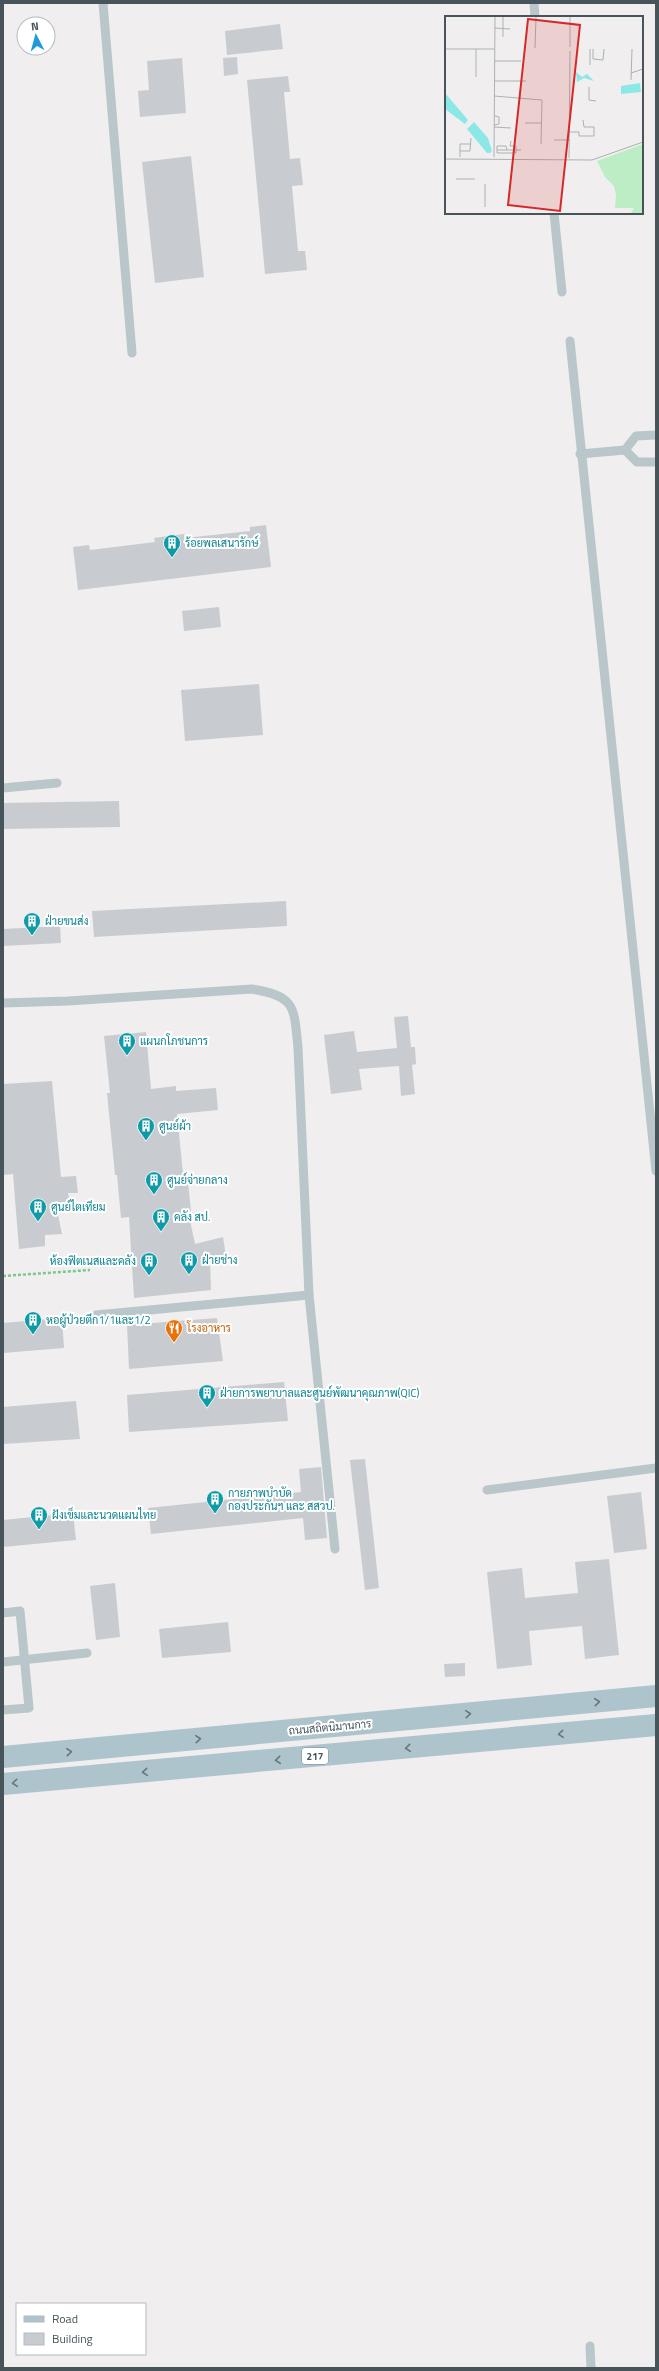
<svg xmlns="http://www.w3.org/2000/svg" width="659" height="2371" font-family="'Titillium Web',Sarabun,sans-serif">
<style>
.building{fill:#c8ccd0}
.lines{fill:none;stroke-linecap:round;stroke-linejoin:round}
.path{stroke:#77c98d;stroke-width:2.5;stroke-dasharray:3 2;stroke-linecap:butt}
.service{stroke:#b9c6ca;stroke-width:9}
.primary{stroke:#aec4cc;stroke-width:22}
.oneway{stroke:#66767c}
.labels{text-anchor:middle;stroke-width:4;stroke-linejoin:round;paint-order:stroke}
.shield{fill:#fff;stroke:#7e888c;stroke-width:1}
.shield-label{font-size:10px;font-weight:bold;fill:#47555a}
.culture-label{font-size:11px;fill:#0d838f;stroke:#fff;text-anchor:start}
.food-label{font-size:11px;fill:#c56008;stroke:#fff;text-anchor:start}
.street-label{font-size:11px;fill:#47555a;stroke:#fff}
.inset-road{fill:none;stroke:#acb1b3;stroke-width:1}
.view{fill:#d62828;fill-opacity:0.15;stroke:#d62828;stroke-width:2}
.inset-edge{fill:none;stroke:#47555a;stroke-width:2}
</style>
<rect width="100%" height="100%" fill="#f0eeee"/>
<!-- building -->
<g class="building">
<polygon points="280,24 283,49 227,55 225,31"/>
<polygon points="237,57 238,74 224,76 223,58"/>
<polygon points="182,58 186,113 140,117 138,91 149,90 147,61"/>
<polygon points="288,76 290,92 284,92 290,159 300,158 303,185 292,186 298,251 305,251 307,270 265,274 247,80"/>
<polygon points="191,156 204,277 155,283 142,162"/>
<polygon points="266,525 271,567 78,590 73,547 89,545 90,550 155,542 154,538 184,534 185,538 250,531 250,527"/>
<polygon points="219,607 221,627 184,631 182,611"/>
<polygon points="259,684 263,735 185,741 181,690"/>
<polygon points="119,801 120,827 3,829 3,803"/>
<polygon points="286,901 287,926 94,937 92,911"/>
<polygon points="60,926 61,943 3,946 3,929"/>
<polygon points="408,1016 411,1047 415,1047 416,1064 412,1065 415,1094 401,1096 399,1066 359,1069 362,1090 331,1094 324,1035 354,1031 357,1052 397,1048 394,1017"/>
<polygon points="146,1032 151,1089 176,1086 176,1091 216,1088 218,1110 177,1114 183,1173 187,1173 191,1211 188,1211 195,1244 223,1237 226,1256 210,1259 211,1290 134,1298 129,1217 121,1218 117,1175 115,1175 107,1093 110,1093 104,1036"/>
<polygon points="52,1081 61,1177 76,1176 78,1193 68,1193 72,1210 57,1210 62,1234 45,1235 45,1246 19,1249 13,1174 3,1175 3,1084"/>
<polygon points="62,1318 64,1348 3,1353 3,1323"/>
<polygon points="217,1318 223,1361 129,1369 127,1325"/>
<polygon points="284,1382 288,1421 129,1432 127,1395"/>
<polygon points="76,1401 80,1439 3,1444 3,1407"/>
<polygon points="365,1459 379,1588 365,1590 350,1460"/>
<polygon points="321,1467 327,1538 305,1540 303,1518 151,1534 148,1508 301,1492 299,1469"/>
<polygon points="641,1492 647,1549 614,1553 607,1496"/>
<polygon points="73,1513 76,1540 3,1547 3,1520"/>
<polygon points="609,1559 619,1655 585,1659 582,1626 529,1631 532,1665 497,1669 487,1572 522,1568 525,1598 578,1593 575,1562"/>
<polygon points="115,1583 120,1637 96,1640 90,1586"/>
<polygon points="228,1622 231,1652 162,1658 159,1629"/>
<polygon points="465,1663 465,1676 445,1677 444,1664"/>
</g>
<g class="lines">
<!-- path -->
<polyline class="path" points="3,1276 90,1270"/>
<!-- service -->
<g class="service">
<polyline points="103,3 132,353"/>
<polyline points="534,3 535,17"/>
<polyline points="554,213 562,292"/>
<polyline points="570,341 656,1171"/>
<polyline points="625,450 637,462 656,462"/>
<polyline points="580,454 625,450 636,436 656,435"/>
<polyline points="3,788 57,783"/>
<path d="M3,1003l65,-2 184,-12c44,7 42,18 46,59l11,247 26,254"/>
<polyline points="96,1315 309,1295"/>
<polyline points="487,1490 656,1468"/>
<polyline points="3,1613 20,1611 29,1708 3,1710"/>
<polyline points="3,1662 87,1653"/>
<polyline points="590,2346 591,2368"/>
</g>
<!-- primary -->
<g class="primary">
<polyline points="3,1757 656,1696"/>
<polyline points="3,1784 656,1725"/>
</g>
</g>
<!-- one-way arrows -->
<defs><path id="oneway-chevron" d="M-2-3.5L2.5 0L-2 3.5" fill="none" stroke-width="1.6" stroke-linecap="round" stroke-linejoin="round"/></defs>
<g class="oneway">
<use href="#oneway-chevron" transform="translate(597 1702) rotate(-5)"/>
<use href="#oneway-chevron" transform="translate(468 1714) rotate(-5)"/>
<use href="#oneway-chevron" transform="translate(561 1734) rotate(175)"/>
<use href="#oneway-chevron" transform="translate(198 1739) rotate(-5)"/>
<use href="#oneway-chevron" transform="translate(408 1748) rotate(175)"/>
<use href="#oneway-chevron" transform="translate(69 1752) rotate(-5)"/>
<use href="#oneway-chevron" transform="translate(278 1760) rotate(175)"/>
<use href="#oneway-chevron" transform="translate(145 1772) rotate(175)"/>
<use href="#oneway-chevron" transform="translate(15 1783) rotate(175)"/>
</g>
<!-- icons -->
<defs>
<g id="building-pin" transform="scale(0.9)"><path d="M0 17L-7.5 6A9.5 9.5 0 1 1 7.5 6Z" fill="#0f9aa8" stroke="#fff"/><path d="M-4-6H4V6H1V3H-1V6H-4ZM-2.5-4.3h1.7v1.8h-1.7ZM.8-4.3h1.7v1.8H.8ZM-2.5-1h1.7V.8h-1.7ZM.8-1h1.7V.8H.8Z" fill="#fff"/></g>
<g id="restaurant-pin" transform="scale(0.9)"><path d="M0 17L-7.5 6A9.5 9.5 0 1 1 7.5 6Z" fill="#e8710a" stroke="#fff"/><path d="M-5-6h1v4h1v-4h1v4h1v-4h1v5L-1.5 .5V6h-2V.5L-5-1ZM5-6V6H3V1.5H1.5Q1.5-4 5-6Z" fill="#fff"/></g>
</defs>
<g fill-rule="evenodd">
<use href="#building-pin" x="172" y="543"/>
<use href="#building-pin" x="32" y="921"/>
<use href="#building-pin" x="127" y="1041"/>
<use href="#building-pin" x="146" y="1126"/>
<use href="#building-pin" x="154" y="1180"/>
<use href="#building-pin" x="38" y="1207"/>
<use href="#building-pin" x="161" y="1217"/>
<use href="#building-pin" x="189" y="1260"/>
<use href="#building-pin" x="149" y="1261"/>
<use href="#building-pin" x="33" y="1320"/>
<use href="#restaurant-pin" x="174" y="1328"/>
<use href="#building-pin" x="207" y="1393"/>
<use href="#building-pin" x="215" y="1499"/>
<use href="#building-pin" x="39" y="1515"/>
</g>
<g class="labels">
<!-- shield labels -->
<rect class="shield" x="302" y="1748" width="26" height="16" rx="3"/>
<g class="shield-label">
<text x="315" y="1760">217</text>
</g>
<!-- culture labels -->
<g class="culture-label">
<text x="185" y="547">ร้อยพลเสนารักษ์</text>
<text x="45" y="925">ฝ่ายขนส่ง</text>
<text x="140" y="1045">แผนกโภชนการ</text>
<text x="159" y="1130">ศูนย์ผ้า</text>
<text x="167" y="1184">ศูนย์จ่ายกลาง</text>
<text x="51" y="1211">ศูนย์ไตเทียม</text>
<text x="174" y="1221">คลัง สป.</text>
<text x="202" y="1264">ฝ่ายช่าง</text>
<text x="136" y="1265" text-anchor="end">ห้องฟิตเนสและคลัง</text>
<text x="46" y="1324">หอผู้ป่วยตึก1/1และ1/2</text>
<text x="220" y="1397">ฝ่ายการพยาบาลและศูนย์พัฒนาคุณภาพ(QIC)</text>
<text x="228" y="1497">กายภาพบำบัด<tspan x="228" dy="13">กองประกันฯ และ สสวป.</tspan></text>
<text x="52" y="1519">ฝังเข็มและนวดแผนไทย</text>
</g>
<!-- food labels -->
<g class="food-label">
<text x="187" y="1332">โรงอาหาร</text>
</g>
<!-- street labels -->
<g class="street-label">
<text transform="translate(330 1727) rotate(-5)" y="4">ถนนสถิตนิมานการ</text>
</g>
</g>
<!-- overview -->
<g transform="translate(445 16)">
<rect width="198" height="198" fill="#f0eeee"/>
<path d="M198,128v69h-12l3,-5h-19l1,-13 -2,-9 -9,-9 -8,-16z" fill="#bdedc4"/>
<path d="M131,56l6,5 5,-3 7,7 -10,-3 -7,4zM195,67l1,9 -20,2v-8zM0,77l23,27 -3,4 -20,-15zM29,106l14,16 4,13 -2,2h-3l-20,-24z" fill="#8ce8e6"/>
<path class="inset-road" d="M50,12l15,1M58,21v-20M125,31v-30M90,32l1,-31M0,33h49M145,33v16M148,33v10l10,1 1,-11M50,45h26M186,57l12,-4M31,61v-28M186,64l1,-31M49,65h32M144,71v13l7,1M49,80l48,4 -1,44M80,107h16M49,109l5,-1v-7l-4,-1M49,111l17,1M125,116h9v4h15v-9h-10l-1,-7M109,124h16M52,134h24M62,134l-1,-4h-9v7h19v-7h-6l1,-5M15,135h10l1,-13M15,141v-13h10M49,141l1,-140M124,142l1,-107M0,143l147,1 51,-18M11,163h19M40,168v23"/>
<path class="view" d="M83,3l52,6 -20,186 -52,-6z"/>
<rect width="198" height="198" class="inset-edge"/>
</g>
<!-- border -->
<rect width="659" height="2371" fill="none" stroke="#47555a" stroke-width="8"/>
<!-- legend -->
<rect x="16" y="2303" width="130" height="52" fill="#ffffff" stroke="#b5bbbd"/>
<rect x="24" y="2316" width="20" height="6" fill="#aec4cc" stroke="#b5bbbd"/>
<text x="52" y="2323" font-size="12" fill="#47555a">Road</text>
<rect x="24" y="2333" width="20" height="12" fill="#c8ccd0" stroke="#b5bbbd"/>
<text x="52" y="2343" font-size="12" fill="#47555a">Building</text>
<!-- north arrow -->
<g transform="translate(36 36) rotate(354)"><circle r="19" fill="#ffffff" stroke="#b5bbbd"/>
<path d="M0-3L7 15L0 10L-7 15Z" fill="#209bd7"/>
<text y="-6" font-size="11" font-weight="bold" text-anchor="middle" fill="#47555a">N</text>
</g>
</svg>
